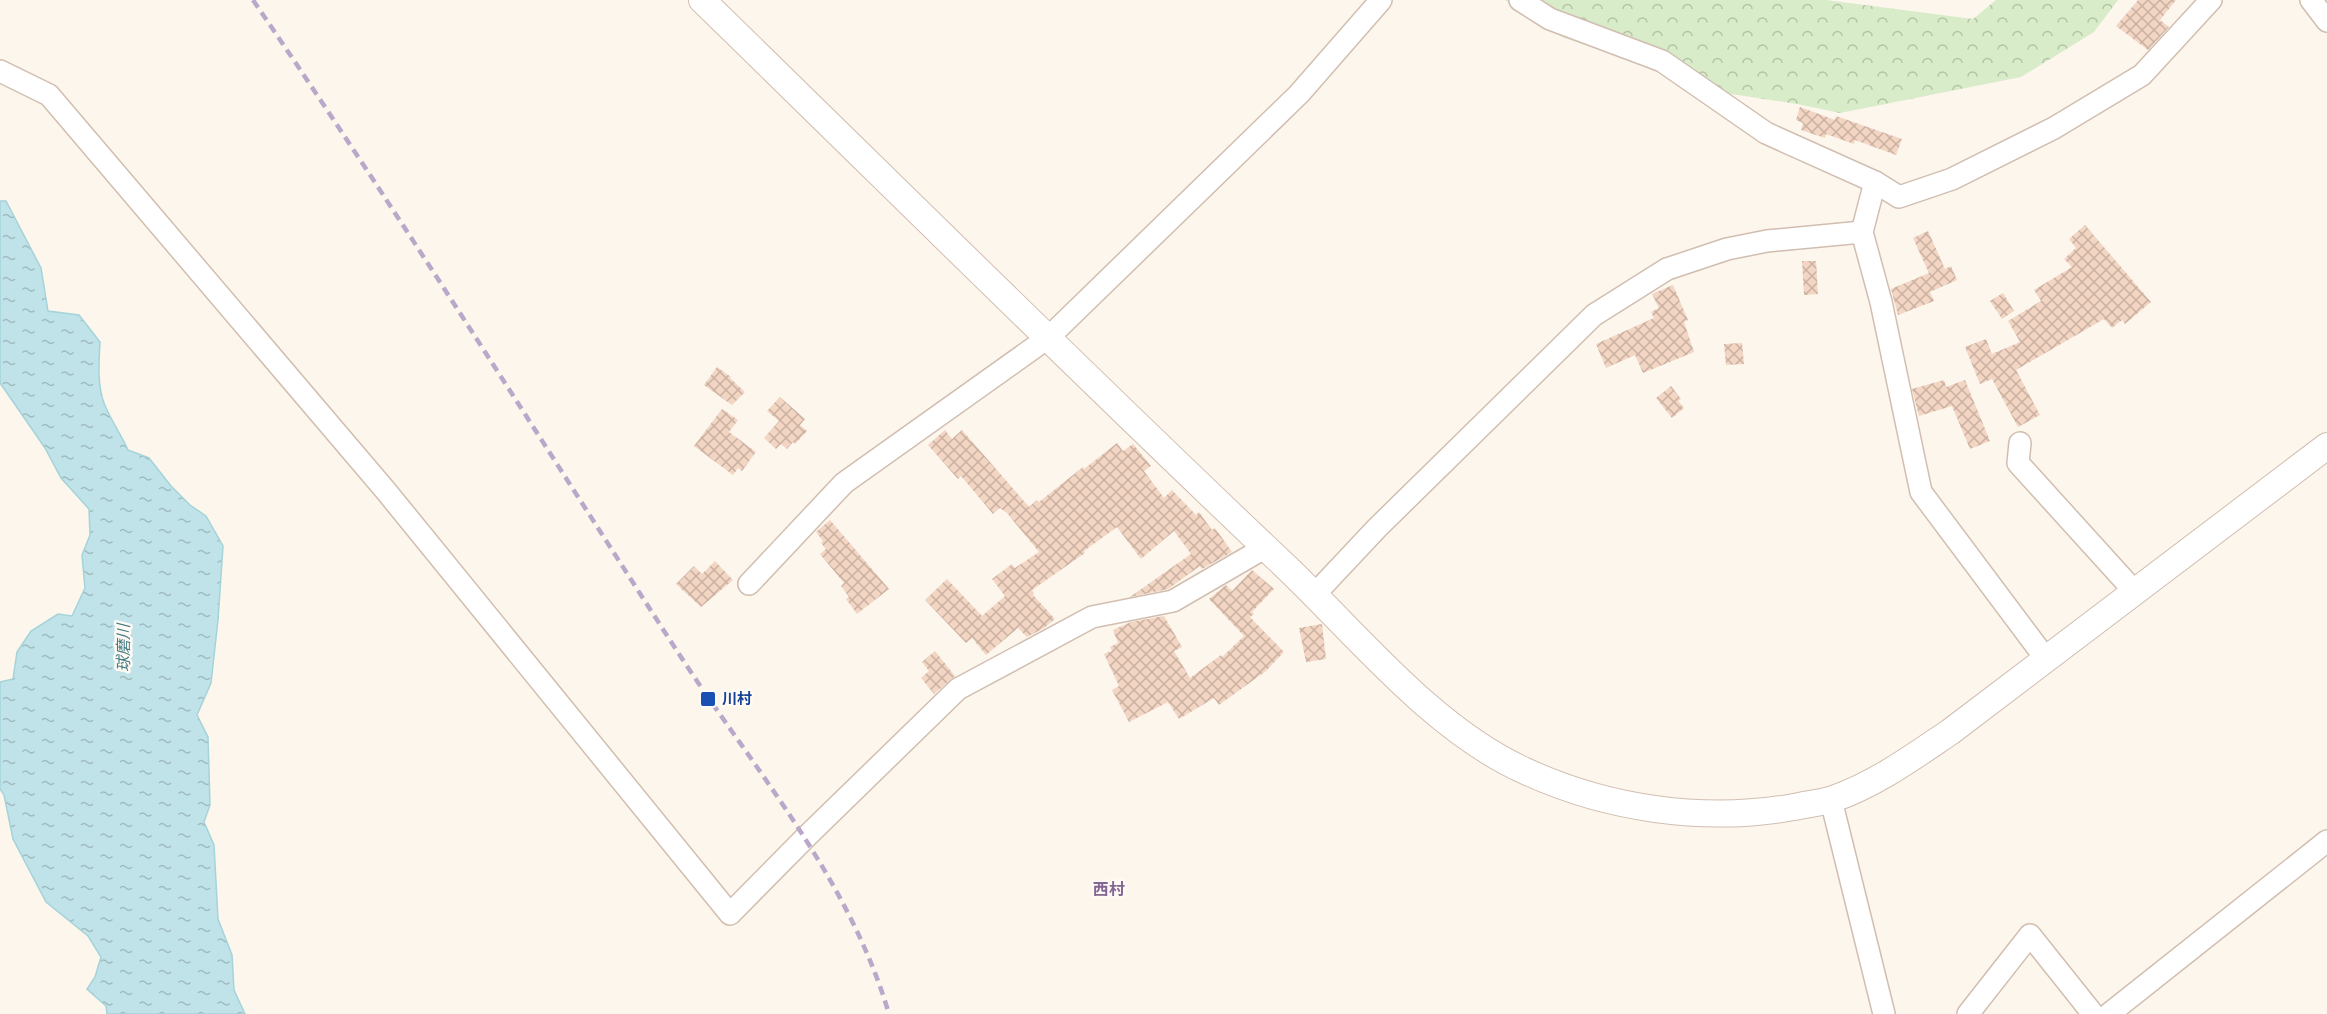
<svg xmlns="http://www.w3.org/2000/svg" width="2327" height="1014" font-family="Rubik,'Noto Sans JP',sans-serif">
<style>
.forest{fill:url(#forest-crowns)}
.water{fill:url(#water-ripples);stroke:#a5d3da;stroke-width:1.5}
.building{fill:url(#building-cross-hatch)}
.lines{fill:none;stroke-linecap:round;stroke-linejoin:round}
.minor-casing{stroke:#d1beb0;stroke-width:24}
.tertiary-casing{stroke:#d1beb0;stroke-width:28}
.minor{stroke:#fff;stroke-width:21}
.tertiary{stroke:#fff;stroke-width:26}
.rail{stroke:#b9a8c9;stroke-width:4.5;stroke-dasharray:9 6;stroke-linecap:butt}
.transit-dot{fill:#1a4fb4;stroke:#fffaf3;stroke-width:2}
.labels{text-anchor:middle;stroke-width:5;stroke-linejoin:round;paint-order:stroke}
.transit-label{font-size:15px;font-weight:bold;fill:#164399;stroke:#fffaf3;text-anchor:start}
.water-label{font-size:16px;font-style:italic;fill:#437c86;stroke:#fffaf3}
.neighbourhood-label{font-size:16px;font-weight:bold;fill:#846695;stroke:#fffaf3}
</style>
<defs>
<pattern id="forest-crowns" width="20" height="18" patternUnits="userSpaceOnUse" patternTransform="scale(1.5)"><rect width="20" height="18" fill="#d8ecc9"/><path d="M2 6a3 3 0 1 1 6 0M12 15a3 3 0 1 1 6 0" fill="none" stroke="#b4c2a5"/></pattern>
<pattern id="water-ripples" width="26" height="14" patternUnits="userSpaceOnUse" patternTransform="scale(1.5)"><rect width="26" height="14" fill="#bfe3e8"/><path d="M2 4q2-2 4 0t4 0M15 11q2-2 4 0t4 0" fill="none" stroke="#a0bbbe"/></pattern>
<pattern id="building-cross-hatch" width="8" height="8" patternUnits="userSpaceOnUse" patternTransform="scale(1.5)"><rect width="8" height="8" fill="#f3d5c3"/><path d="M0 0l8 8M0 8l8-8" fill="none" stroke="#cab0a1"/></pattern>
</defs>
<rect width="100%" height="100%" fill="#fdf6ec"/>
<!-- forest -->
<polygon class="forest" points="1505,0 1826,0 1973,19 1996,0 2118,0 2094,32 2021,77 1840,113 1797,104 1725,93 1562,37"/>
<!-- water -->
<path class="water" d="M0,201h6l35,67 7,43 31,4 21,27c-1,20 -3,42 4,61 6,16 17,31 24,47l21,8 22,28 19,19 16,11 17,30 -5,74 -7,63 -14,32 11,22 2,68 -6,17 10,23 4,74 14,36 2,35 11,24h-138l-1,-8 -19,-17 8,-12 6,-20 -13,-21 -42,-34 -33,-63 -9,-44 -4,-6v-107l13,-3 4,-27 14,-21 27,-17 14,2 13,-28 -3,-33 8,-20 -1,-26 -28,-31 -16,-30 -45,-65z"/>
<!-- building -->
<g class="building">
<polygon points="2138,0 2176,0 2160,20 2169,27 2148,50 2116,26"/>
<polygon points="1800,107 1835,120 1836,116 1902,139 1896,155 1855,140 1854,144 1826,134 1825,138 1801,130 1803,123 1796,120"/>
<polygon points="2085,225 2151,302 2125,324 2122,320 2112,328 2104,319 2016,370 2040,415 2018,427 1992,379 1980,384 1965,347 1986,339 1992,354 2020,342 2008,321 2041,301 2034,290 2072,267 2064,259 2076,248 2069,239"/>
<polygon points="1928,231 1945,269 1951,266 1957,280 1930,292 1934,301 1898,315 1891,289 1929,273 1913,238"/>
<polygon points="1802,261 1816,261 1818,294 1804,295"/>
<polygon points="1673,285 1688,320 1684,322 1694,352 1643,373 1635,355 1606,368 1596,344 1654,318 1651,312 1659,308 1652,294"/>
<polygon points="2003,293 2014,311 2002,319 1990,301"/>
<polygon points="1742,343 1744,364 1726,365 1724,344"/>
<polygon points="717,367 731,377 730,378 745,392 732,405 704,385"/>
<polygon points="1944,380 1946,387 1965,380 1990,441 1970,449 1952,406 1919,416 1912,389"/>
<polygon points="1671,386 1681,399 1678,401 1684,408 1672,418 1656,398"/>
<polygon points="780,397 805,419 800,425 807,431 795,444 793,442 787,449 781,444 776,449 764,438 779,421 767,411"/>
<polygon points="722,409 738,420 729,432 756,452 742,471 738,468 733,475 694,446"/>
<polygon points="945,430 952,439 962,430 1029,507 1037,500 1039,502 1083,467 1084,469 1117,443 1123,451 1133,444 1151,466 1144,471 1164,498 1172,490 1196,515 1199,512 1212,530 1215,528 1232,552 1202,569 1200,566 1168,589 1130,597 1191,554 1174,531 1141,559 1117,527 1084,551 1085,553 1032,590 1034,593 1033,595 1055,619 1044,628 1027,637 1018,628 986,655 972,638 966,643 925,600 947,579 982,616 1005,596 992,579 1012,564 1015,568 1039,552 1007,513 1000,508 993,514 961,476 958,479 928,445"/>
<polygon points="830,520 889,589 857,614 846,599 849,597 841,586 844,583 820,554 826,549 821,543 823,541 816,532"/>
<polygon points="715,561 733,580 701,607 676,584 694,566 702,574"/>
<polygon points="1252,570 1274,589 1252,612 1254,614 1250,617 1284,652 1266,671 1219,705 1214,698 1179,719 1168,702 1129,722 1112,690 1119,686 1104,654 1112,651 1110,647 1118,643 1113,630 1131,622 1164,616 1182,647 1174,651 1190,678 1221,655 1222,657 1244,636 1209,599 1226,585 1232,591"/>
<polygon points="1322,624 1326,659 1306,662 1299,628"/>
<polygon points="935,651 955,676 934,694 921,678 929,671 922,662"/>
</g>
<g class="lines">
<!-- minor casing -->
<g class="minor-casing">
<g id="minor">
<polyline points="1520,0 1550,19 1662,61 1766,133 1875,182 1899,197 1952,179 2054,128 2142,75 2211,0"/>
<polyline points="2311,0 2327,21"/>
<polyline points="0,71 49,95 386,491 730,914 805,838 958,689 1092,617 1173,601 1266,547"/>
<polyline points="1875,182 1862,232 1881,302 1921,492 2046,659"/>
<polyline points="2020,443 2018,463 2135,592"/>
<polyline points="749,584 844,483 1049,337 1299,94 1381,0"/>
<polyline points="1315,594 1377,528 1594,315 1667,269 1727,249 1767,241 1862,232"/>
<polyline points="1831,800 1884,1014"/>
<polyline points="1968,1014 2030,935 2093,1014"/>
<polyline points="2109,1014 2327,841"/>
</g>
</g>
<!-- tertiary casing -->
<g class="tertiary-casing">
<path id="tertiary" d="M702,0c193,188 385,379 581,564 73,69 148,164 240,206 83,39 181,53 271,37 13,-3 27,-4 39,-8 43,-15 80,-42 117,-67l377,-286"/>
</g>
<!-- minor -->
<use href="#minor" class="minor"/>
<!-- tertiary -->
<use href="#tertiary" class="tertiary"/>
<!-- rail -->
<path class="rail" d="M253,0c146,214 284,434 424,651 76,117 172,227 212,363"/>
</g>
<!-- markers -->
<rect class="transit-dot" x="700" y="691" width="16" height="16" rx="3"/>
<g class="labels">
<!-- transit labels -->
<g class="transit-label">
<text x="722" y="704">川村</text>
</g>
<!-- water labels -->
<g class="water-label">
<text transform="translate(123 648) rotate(-90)" y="6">球磨川</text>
</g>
<!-- neighbourhood labels -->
<g class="neighbourhood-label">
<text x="1109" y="895">西村</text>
</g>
</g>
</svg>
